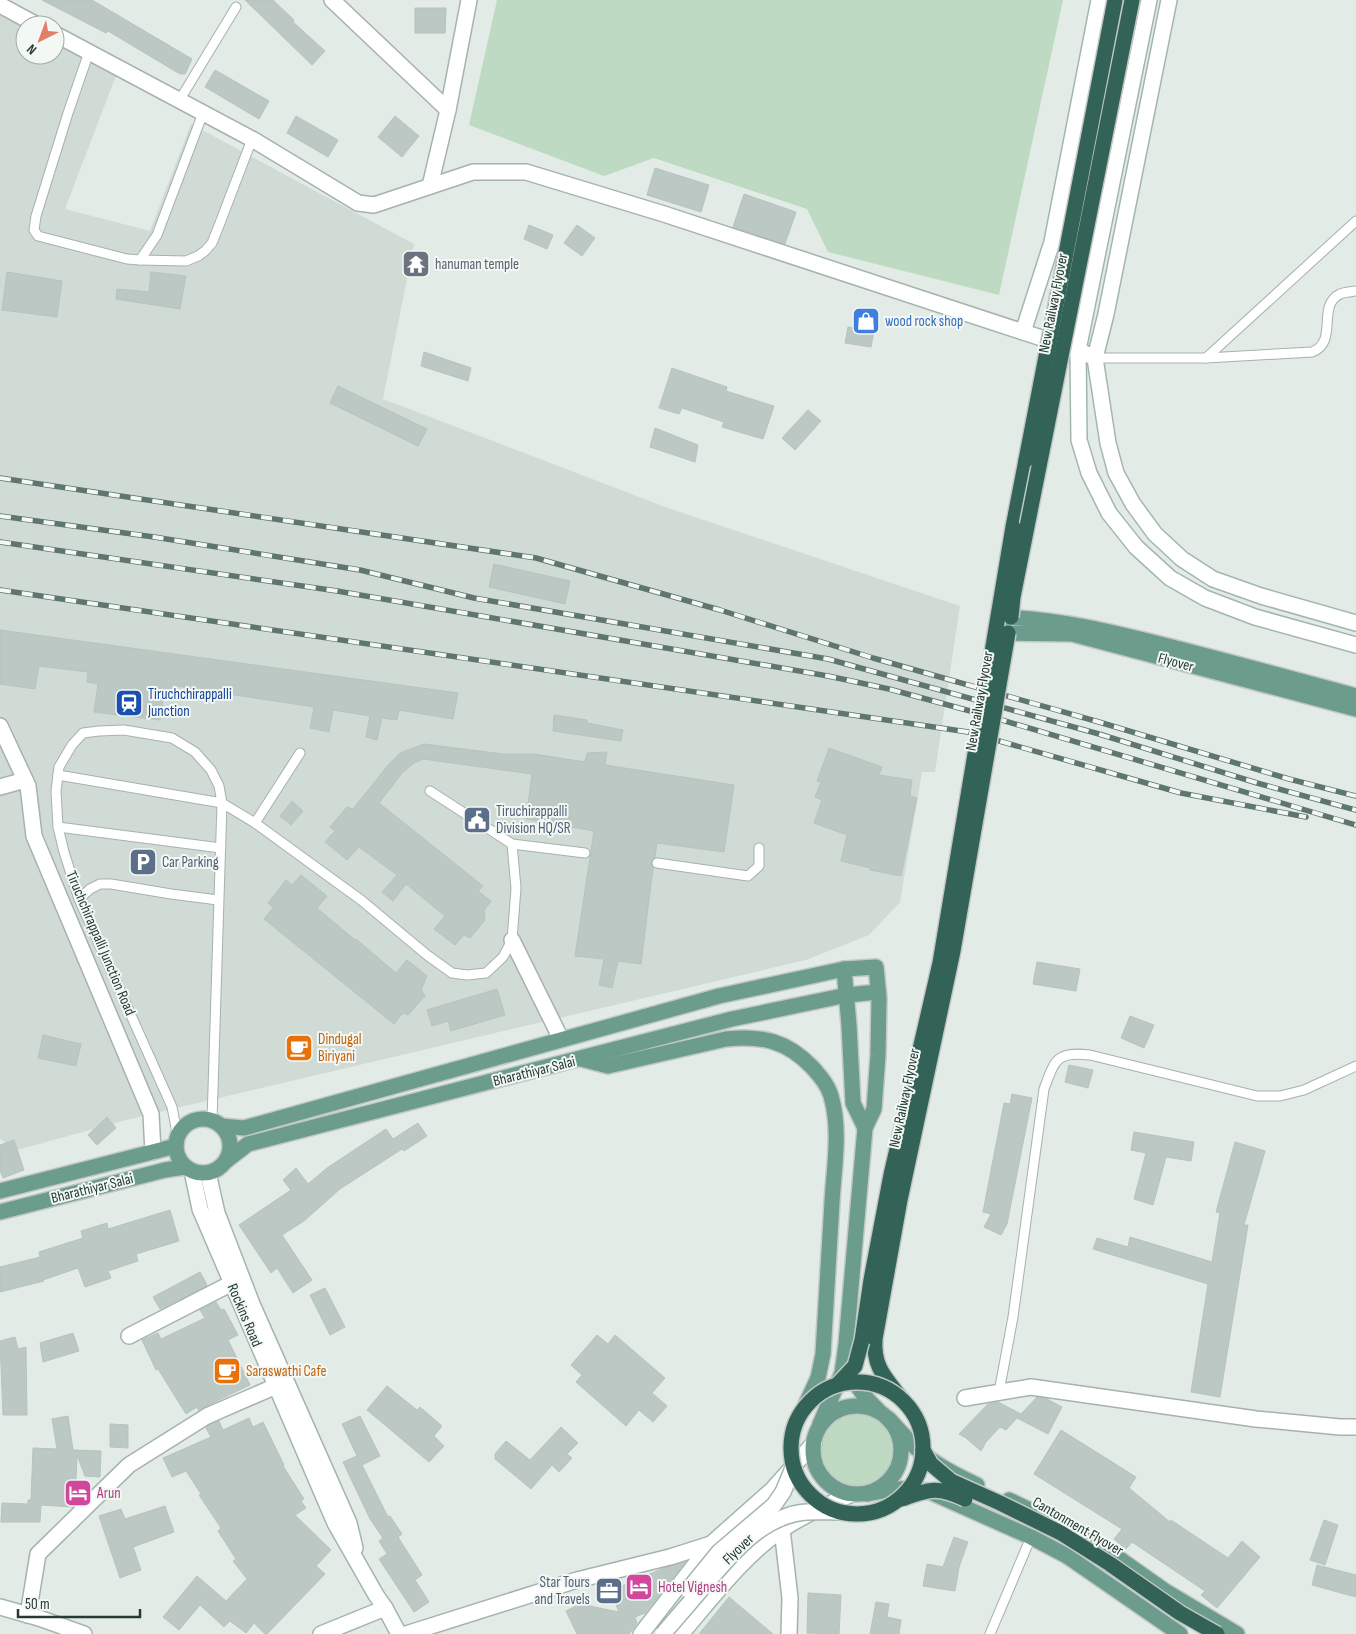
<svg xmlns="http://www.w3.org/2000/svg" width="1356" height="1634" font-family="'Sofia Sans Condensed',sans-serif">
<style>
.built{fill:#d1dbd6}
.green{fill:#bedac3}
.building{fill:#bbc8c3;stroke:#b6c4bd}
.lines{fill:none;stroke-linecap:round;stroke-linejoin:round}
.lane-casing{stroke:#a6b2ad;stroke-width:11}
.street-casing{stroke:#a6b2ad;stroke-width:18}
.secondary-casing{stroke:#a2b6ae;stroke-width:18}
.primary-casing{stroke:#c2c8c6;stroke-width:18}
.highway-casing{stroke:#c2c8c6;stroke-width:18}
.lane{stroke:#fff;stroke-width:9}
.street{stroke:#fff;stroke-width:15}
.secondary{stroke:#fff;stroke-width:15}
.primary{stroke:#6c9c8c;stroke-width:15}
.highway{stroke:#336356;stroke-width:15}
.rail-casing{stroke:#5f766e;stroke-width:5.5}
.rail{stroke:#f3f8f5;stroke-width:4;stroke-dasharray:11;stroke-linecap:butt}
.secondary-bridge-casing{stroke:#a2b6ae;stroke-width:18;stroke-linecap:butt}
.highway-bridge-casing{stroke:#c2c8c6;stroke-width:18;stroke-linecap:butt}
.secondary-bridge{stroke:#fff;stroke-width:15}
.highway-bridge{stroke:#336356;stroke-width:15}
.labels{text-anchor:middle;stroke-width:4;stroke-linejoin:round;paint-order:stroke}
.worship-label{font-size:15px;fill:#5b616d;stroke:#f3f8f5;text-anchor:start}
.street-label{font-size:15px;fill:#243a33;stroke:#f3f8f5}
.shop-label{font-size:15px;fill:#366cbe;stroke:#f3f8f5;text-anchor:start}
.transit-label{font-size:15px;fill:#164399;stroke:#f3f8f5;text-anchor:start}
.service-label{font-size:15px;fill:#4e5e75;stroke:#f3f8f5;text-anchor:start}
.food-label{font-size:15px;fill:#c56008;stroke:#f3f8f5;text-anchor:start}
.hotel-label{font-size:15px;fill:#b23c85;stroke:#f3f8f5;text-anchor:start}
</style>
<rect width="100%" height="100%" fill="#e3ebe7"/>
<!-- built -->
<polygon class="built" points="0,12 25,26 25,55 55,55 55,41 117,73 65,209 150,231 191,124 414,244 383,399 668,508 960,606 935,772 922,772 900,902 869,935 806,960 130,1119 17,1150 0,1139"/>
<!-- green -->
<g class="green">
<polygon points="497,0 1063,0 999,295 828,252 807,209 654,158 604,176 469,125"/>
<circle cx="858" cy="1449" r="37"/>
</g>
<!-- building -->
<g class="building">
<polygon points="42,0 92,0 192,59 185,74 180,74 108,31 106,33"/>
<polygon points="245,0 273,0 294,20 293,22 325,51 312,65"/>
<polygon points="415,8 446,8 445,33 415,33"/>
<polygon points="215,70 269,101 259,119 205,87"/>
<polygon points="296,116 338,140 328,157 287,133"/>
<polygon points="395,116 419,136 402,157 378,137"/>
<polygon points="655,168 709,185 701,212 647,195"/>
<polygon points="744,194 796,212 785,244 733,227"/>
<polygon points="529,225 553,235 547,249 524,239"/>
<polygon points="577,225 595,238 582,256 564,243"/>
<polygon points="7,272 62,281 57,317 2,310"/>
<polygon points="151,272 186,276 180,309 116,299 117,289 149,292"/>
<polygon points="848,327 874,331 871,347 845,343"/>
<polygon points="424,352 471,368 468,381 421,366"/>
<polygon points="672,368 727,387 726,391 774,406 763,439 722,427 724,422 682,408 679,414 659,408"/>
<polygon points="338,386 427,429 418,446 330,403"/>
<polygon points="808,410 821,421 795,450 782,438"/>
<polygon points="655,428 698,445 695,462 650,447"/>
<polygon points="494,564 570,581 565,604 489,587"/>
<polygon points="0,630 458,693 453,719 399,710 397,720 382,718 377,740 366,737 370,716 333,710 329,732 310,728 314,707 176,686 174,695 164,694 160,720 94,712 98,684 87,682 88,672 39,666 35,689 0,684"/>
<polygon points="554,715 587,720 587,723 623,730 621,741 553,731"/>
<polygon points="424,744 503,754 534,754 585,762 587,753 607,752 605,765 734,785 724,852 657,843 655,857 651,863 653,868 641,964 618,961 612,988 599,985 604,959 575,956 594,831 526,819 532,774 423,759 414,763 403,772 379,803 483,886 478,891 491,901 484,911 485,920 470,938 464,935 455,945 434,929 445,916 406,884 393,901 382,892 397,875 359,847 347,860 325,842 335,831 330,827 347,807 353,809 389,764 400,753"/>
<polygon points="829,748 882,767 879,775 912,780 910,796 917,798 901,876 870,870 870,868 841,861 847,835 814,823 822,800 815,797 821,782 817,781"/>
<polygon points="292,801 303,811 291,825 280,816"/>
<polygon points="301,875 327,896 317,908 355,940 356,939 396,973 407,960 427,976 421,990 425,996 408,1015 403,1013 394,1024 264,919 273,908 268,903 286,880 292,885"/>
<polygon points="1037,962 1080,969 1076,991 1033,984"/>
<polygon points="497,989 505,1015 451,1031 448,1021 432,1026 427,1010"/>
<polygon points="1130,1016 1154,1025 1144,1048 1121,1038"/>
<polygon points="43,1035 81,1044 76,1066 38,1058"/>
<polygon points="1069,1065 1093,1070 1088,1088 1065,1082"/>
<polygon points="1012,1094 1032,1098 1007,1224 1001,1235 984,1227 991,1214 983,1212 1004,1103 1010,1104"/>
<polygon points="107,1117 116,1128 97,1145 88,1135"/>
<polygon points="418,1123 427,1136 404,1151 402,1149 340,1189 304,1221 282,1235 312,1280 293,1293 277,1268 271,1273 239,1225 291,1190 283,1180 296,1168 308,1184 327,1168 386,1129 393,1139"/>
<polygon points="1134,1132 1194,1142 1191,1161 1166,1157 1153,1205 1134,1199 1146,1153 1131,1150"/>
<polygon points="14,1140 24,1170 3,1178 0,1170 0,1145"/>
<polygon points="1235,1142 1265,1151 1244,1225 1248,1225 1220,1397 1191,1392 1208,1284 1093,1249 1097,1238 1128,1247 1130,1237 1212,1262 1220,1213 1216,1212"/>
<polygon points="170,1210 179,1241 136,1254 138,1261 108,1271 111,1278 85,1287 78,1268 43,1280 44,1281 0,1292 0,1267 40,1257 39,1252 83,1238 81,1231 107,1223 108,1229"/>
<polygon points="200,1272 207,1285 206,1286 160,1309 153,1297"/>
<polygon points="325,1288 345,1327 330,1335 310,1295"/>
<polygon points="216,1302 221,1310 224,1309 238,1335 228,1340 250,1385 198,1410 197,1407 186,1414 158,1369 156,1370 142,1340 158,1333 161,1339 205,1318 200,1310"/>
<polygon points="73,1333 79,1351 43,1362 40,1343"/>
<polygon points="597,1335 608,1344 615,1335 665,1378 652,1393 667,1406 653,1422 639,1410 626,1426 576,1382 582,1375 571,1365"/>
<polygon points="15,1337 18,1349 26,1347 27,1415 3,1415 0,1341"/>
<polygon points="387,1386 417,1410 420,1407 442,1426 434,1436 444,1446 429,1462 367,1410"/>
<polygon points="1037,1397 1047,1399 1062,1407 1048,1434 1017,1418 1006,1430 1000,1427 986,1442 981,1451 966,1438 959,1434 988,1404 998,1402 1021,1414"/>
<polygon points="68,1416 73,1450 101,1451 100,1477 85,1476 77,1455 75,1505 73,1507 41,1505 40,1522 1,1522 2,1503 28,1504 28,1500 31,1500 33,1448 57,1449 52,1419"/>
<polygon points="360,1416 380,1456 362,1465 388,1517 390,1516 402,1534 398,1537 422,1575 415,1580 429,1602 414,1612 379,1559 387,1554 379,1541 383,1538 370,1519 343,1462 357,1456 342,1424"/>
<polygon points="249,1418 253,1427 263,1422 284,1465 283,1466 304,1499 301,1501 306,1508 295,1515 331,1550 316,1566 325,1574 267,1634 265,1634 254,1623 246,1633 230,1621 224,1627 200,1605 179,1630 163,1617 197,1576 226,1601 247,1579 233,1561 236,1559 218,1531 221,1528 199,1495 201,1494 186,1471 172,1477 163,1458 211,1437 206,1428 211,1424 219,1421 223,1430"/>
<polygon points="110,1424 128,1425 128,1448 110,1447"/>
<polygon points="561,1427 578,1443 567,1454 572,1458 559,1472 552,1465 531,1489 495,1459 495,1454 506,1441 530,1460"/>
<polygon points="1061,1430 1136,1477 1129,1488 1170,1522 1171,1520 1228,1558 1242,1541 1260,1557 1217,1608 1201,1595 1205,1591 1132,1542 1126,1549 1114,1539 1122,1529 1034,1474"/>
<polygon points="165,1506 174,1532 133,1547 141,1570 120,1578 99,1516 121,1509 125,1519"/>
<polygon points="1324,1520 1338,1525 1325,1565 1310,1560"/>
<polygon points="954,1537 968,1542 959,1567 955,1591 923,1586 927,1564 943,1567"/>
<polygon points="685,1562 645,1613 635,1617 637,1623 629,1634 577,1634 566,1611 580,1604 619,1612 610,1591 664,1568"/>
<polygon points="1317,1565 1356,1575 1356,1597 1312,1585"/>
<polygon points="808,1593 841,1595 839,1634 807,1633"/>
<polygon points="729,1597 773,1634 699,1634"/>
<polygon points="876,1602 889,1604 887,1617 901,1620 899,1634 870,1634"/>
</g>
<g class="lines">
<!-- lane casing -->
<g class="lane-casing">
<g id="lane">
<polyline points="89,52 68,113 36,216 34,230 38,236 127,259 140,260 157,235 203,113"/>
<polyline points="179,101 236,7"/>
<polyline points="140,260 186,261 198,256 205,251 212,243 220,223 252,139"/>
<path d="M1095,358h111l106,-6c27,-10 4,-46 28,-58 5,-2 11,-2 16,-3"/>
<polyline points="1206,358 1356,221"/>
<polyline points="58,775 222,803 255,823 300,753"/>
<polyline points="430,791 512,844"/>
<polyline points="255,823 361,900 427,955 452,973 467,975 486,973 503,957 512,940 516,888 512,844 585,853"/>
<polyline points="58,827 221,848"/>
<polyline points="657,863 748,876 759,866 759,848"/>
<polyline points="79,899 90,889 100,884 111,884 171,894 218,900"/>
<polyline points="178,1138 172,1107 79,899 64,852 58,827 56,791 59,767 72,745 83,733 99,731 124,730 172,738 195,752 211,770 219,786 222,803 212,1121"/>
<path d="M999,1392l14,-75 31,-228c11,-29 12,-38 46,-34l167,41h23l24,-6 52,-24"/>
<polyline points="990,1634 1031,1537"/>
</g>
</g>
<!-- street casing -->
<g class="street-casing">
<g id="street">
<polyline points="332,0 448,110"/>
<polyline points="0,5 37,25"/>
<polyline points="55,34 252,139 358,203 374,205 473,172 526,172 664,214 1078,350 1095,358"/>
<polyline points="430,186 448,110 469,0"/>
<polyline points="0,726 28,786 34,836 151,1114 153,1152"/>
<polyline points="0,787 25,780"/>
<polyline points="512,940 561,1039"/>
<polyline points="129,1336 232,1283"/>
<polyline points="965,1398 1031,1387 1256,1419 1340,1427 1356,1427"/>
<polyline points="782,1529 790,1598 789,1634"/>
<polyline points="28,1615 38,1554 129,1465 207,1416 276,1386"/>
<polyline points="406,1634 577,1580 670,1557 711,1544"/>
</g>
</g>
<!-- secondary casing -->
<g class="secondary-casing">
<g id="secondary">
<polyline points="1149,0 1078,350 1079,440 1089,473 1109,513 1136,547 1170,578 1205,598 1255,617 1356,645"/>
<polyline points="1169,0 1106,314 1095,358 1108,443 1116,473 1133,504 1155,534 1182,559 1213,579 1261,596 1356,623"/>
<polyline points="1023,332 1052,242 1099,0"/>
<polyline points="192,1171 200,1209 335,1523 376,1595 385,1608 399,1634"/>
<polyline points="208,1173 217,1213 252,1304 349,1523 355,1548"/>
<polyline points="0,1607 39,1618 84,1634"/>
<polyline points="321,1634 385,1608"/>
<polyline points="641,1634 711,1544 772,1490 814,1443"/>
<path d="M681,1634c31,-36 63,-79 102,-105 21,-15 45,-24 69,-35"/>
</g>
</g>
<!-- primary casing -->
<g class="primary-casing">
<g id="primary">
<path d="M999,617c57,1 113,15 169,29 63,16 125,33 188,50"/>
<polyline points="995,633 1072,634 1356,709"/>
<polyline points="844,969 849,1025 853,1103 865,1128"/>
<path d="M581,1059l27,7 118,-27c36,-4 61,2 86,28 8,9 16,18 19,29 10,34 3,71 1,106 -3,51 -6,102 -9,152l-5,24 -12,26"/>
<circle cx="203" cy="1146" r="27"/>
<polyline points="221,1126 244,1128 719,996 844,969 876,967 879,998 878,1055 874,1109 865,1128 846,1344 842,1373 820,1424"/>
<polyline points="226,1161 248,1144 732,1019 847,995 878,992"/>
<polyline points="0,1191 176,1146"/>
<polyline points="0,1212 165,1170 185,1167"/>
<path d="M848,1360c3,21 15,36 30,50"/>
<circle cx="857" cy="1450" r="44"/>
<path d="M889,1419c9,10 18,20 27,29 18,16 40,27 61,37"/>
<path d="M867,1494c21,-5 42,-8 63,-2l101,45 36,19 113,78"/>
<polyline points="1009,1500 1069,1529 1114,1555 1165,1591 1237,1634"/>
</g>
</g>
<!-- highway casing -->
<g class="highway-casing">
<g id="highway">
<polyline points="1013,527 1026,460"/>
<path d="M875,1339c-2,30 12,40 28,62"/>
</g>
</g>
<!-- lane -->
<use href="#lane" class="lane"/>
<!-- street -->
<use href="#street" class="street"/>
<!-- secondary -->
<use href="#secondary" class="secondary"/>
<!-- primary -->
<use href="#primary" class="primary"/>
<!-- highway -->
<use href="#highway" class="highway"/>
<!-- rail casing -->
<g class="rail-casing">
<g id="rail">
<polyline points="0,478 536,558 720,610 873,658 1099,722 1289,779 1356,796"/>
<polyline points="0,516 154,537 360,570 474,598 828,659 1099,734 1257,783 1356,810"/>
<polyline points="0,542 337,591 828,676 889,689 985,715 1356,825"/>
<polyline points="0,590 968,732 1181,793 1306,817"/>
</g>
</g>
<!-- rail -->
<use href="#rail" class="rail"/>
<!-- secondary-bridge casing -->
<g class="secondary-bridge-casing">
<g id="secondary-bridge">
<polyline points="688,1590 719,1552 774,1505 783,1492 793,1468"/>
<path d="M663,1634c16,-19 32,-37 48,-56 21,-24 43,-51 76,-62 16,-6 35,-4 53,-4"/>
</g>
</g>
<!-- highway-bridge casing -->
<g class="highway-bridge-casing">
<g id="highway-bridge">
<polyline points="1026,460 1115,0"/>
<polyline points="1011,617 1013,597 1132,0"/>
<polyline points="875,1339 900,1200 953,951 1008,633"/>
<circle cx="857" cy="1448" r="66"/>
<polyline points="839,1383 855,1366 862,1340 871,1280 891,1175 940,963 1013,527"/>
<polyline points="923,1450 931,1464 951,1481 1000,1503 1061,1533 1110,1564 1180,1613 1217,1634"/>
<path d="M902,1499c28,-10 35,-13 63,0"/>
</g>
</g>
<!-- secondary-bridge -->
<use href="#secondary-bridge" class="secondary-bridge"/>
<!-- highway-bridge -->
<use href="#highway-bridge" class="highway-bridge"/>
</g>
<!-- icons -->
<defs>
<g id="temple-square" transform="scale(1.4375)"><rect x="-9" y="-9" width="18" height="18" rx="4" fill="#6b7280" stroke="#f3f8f5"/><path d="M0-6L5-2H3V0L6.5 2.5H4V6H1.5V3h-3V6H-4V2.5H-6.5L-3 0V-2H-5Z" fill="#fff"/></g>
<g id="shop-square" transform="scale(1.4375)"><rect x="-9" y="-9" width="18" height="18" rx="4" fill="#3f7fe0" stroke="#f3f8f5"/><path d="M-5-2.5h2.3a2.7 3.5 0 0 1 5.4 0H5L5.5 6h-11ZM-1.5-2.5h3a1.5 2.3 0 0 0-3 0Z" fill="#fff"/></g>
<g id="station-square" transform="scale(1.4375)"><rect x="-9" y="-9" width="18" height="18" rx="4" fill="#1a4fb4" stroke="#f3f8f5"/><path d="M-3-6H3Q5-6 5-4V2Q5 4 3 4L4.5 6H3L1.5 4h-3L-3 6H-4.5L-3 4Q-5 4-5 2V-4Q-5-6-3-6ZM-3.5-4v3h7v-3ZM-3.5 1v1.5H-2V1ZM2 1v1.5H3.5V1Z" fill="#fff"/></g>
<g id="civic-square" transform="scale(1.4375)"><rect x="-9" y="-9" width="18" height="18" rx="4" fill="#5c6f8a" stroke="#f3f8f5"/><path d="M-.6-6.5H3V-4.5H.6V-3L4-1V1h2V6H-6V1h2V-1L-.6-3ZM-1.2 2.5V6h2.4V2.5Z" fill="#fff"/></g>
<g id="parking-square" transform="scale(1.4375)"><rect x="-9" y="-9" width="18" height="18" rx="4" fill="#5c6f8a" stroke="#f3f8f5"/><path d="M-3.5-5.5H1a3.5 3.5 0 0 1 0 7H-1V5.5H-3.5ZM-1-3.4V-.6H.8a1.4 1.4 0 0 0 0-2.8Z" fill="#fff"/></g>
<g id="cafe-square" transform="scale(1.4375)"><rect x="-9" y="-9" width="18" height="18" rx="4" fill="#e8710a" stroke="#f3f8f5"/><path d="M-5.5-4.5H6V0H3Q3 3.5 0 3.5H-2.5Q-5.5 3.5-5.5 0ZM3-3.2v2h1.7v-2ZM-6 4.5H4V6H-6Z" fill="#fff"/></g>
<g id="hotel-square" transform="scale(1.4375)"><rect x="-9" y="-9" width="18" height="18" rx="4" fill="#d1479c" stroke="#f3f8f5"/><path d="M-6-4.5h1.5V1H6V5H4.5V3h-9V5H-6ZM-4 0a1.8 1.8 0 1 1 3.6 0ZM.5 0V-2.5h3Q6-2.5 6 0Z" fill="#fff"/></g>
<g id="office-square" transform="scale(1.4375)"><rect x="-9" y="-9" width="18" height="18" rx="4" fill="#5c6f8a" stroke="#f3f8f5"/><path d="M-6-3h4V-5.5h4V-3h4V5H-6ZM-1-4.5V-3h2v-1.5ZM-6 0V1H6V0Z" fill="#fff"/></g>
</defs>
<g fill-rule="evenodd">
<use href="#temple-square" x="416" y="264"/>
<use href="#shop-square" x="866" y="321"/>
<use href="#station-square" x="129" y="703"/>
<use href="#civic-square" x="477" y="820"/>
<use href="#parking-square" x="143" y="862"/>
<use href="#cafe-square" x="299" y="1048"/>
<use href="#cafe-square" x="227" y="1371"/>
<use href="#hotel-square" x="78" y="1493"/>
<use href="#hotel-square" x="639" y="1587"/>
<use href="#office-square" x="609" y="1591"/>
</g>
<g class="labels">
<!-- worship labels -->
<g class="worship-label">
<text x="435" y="269">hanuman temple</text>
</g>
<!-- street labels -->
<g class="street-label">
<text transform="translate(1053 303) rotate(-79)" y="5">New Railway Flyover</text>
<text transform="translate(1176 662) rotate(15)" y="5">Flyover</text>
<text transform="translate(979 701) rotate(-80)" y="5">New Railway Flyover</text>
<text transform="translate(101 943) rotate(67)" y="5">Tiruchchirappalli Junction Road</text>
<text transform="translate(534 1071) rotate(-14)" y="5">Bharathiyar Salai</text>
<text transform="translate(904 1098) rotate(-78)" y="5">New Railway Flyover</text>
<text transform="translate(92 1188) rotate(-14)" y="5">Bharathiyar Salai</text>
<text transform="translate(245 1315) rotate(67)" y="5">Rockins Road</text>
<text transform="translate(1078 1526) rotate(30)" y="5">Cantonment Flyover</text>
<text transform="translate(738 1549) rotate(-44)" y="5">Flyover</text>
</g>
<!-- shop labels -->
<g class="shop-label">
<text x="885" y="326">wood rock shop</text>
</g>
<!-- transit labels -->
<g class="transit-label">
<text x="148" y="699">Tiruchchirappalli<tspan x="148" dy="17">Junction</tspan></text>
</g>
<!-- service labels -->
<g class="service-label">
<text x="496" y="816">Tiruchirappalli<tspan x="496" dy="17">Division HQ/SR</tspan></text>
<text x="162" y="867">Car Parking</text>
<text x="590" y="1587" text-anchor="end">Star Tours<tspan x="590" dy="17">and Travels</tspan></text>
</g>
<!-- food labels -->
<g class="food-label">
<text x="318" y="1044">Dindugal<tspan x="318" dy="17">Biriyani</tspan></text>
<text x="246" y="1376">Saraswathi Cafe</text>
</g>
<!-- hotel labels -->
<g class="hotel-label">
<text x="97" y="1498">Arun</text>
<text x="658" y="1592">Hotel Vignesh</text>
</g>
</g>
<!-- north arrow -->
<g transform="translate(40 40) rotate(222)"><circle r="24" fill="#f3f8f5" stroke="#a0aca7"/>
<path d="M0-4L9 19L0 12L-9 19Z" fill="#e37e69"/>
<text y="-8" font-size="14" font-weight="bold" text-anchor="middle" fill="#243a33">N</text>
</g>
<!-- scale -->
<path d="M18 1609v8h122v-8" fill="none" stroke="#243a33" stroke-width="2.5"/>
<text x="25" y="1609" font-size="15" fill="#243a33" stroke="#f3f8f5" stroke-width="4" paint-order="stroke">50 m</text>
</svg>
